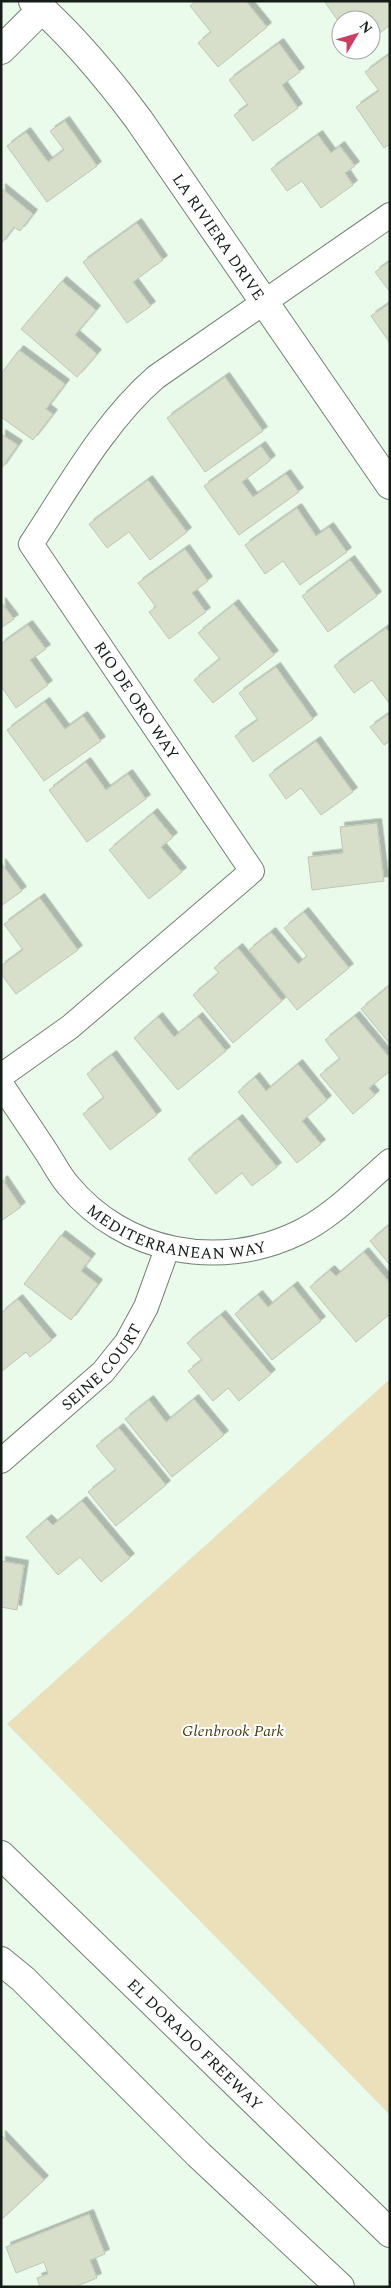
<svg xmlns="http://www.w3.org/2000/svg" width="391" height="2288" font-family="Spectral,serif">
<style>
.green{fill:#ebe0ba}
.building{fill:#d7deca;stroke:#c0c6b3;filter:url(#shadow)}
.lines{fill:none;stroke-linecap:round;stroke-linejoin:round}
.minor-casing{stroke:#728274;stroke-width:26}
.tertiary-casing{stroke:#728274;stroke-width:30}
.motorway-casing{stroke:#728274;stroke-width:30}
.minor{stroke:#fff;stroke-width:24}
.tertiary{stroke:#fff;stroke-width:28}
.motorway{stroke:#fff;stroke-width:28}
.labels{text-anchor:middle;stroke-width:4;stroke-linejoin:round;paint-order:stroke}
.street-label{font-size:16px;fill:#161c17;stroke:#fff}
.park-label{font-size:16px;font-style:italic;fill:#4b3f10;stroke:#fff}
</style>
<defs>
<filter id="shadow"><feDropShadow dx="4.5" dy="-4.5" stdDeviation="0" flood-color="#0004"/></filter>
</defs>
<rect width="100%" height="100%" fill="#eafbec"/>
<!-- green -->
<polygon class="green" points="390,1379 390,2115 7,1724"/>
<!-- building -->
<g class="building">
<polygon points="196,1 246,1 267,27 218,67 198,43 211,32 190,6"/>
<polygon points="324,1 390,1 390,25 376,36 371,29 371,20 364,20 359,12 348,20 341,20 341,25"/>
<polygon points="279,43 300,72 282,85 298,108 253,141 234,115 248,105 229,80"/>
<polygon points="390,54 390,144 384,148 356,107 379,91 365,72"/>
<polygon points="65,121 97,166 47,202 7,146 26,132 48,162 64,150 50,131"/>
<polygon points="318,135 331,153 340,146 355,166 345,173 353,185 321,208 302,181 287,191 271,169"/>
<polygon points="1,188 33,214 20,231 14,227 1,244"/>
<polygon points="137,223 163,260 133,282 151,306 127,323 83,262"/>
<polygon points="390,261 390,292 375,272"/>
<polygon points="62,281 96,310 75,335 97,354 77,377 21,329"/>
<polygon points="390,303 390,343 371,316"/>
<polygon points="19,350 65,384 46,409 53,414 33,440 1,417 1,374"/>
<polygon points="225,377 263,431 205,472 167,418"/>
<polygon points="1,434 18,445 1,469"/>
<polygon points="261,446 271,460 242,482 253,497 286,474 299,492 239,535 204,486"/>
<polygon points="148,480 187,532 150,560 129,532 107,548 89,524"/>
<polygon points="297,508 316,536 329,527 347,552 300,585 283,561 265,574 245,545"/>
<polygon points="185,549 208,581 192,593 206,612 169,639 149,612 156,607 138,583"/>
<polygon points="350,560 377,596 328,632 302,596"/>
<polygon points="1,602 14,619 1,628"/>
<polygon points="234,604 274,655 213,703 194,680 220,659 198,633"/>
<polygon points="28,625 46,649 30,660 48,685 16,708 1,686 1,644"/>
<polygon points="386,628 390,633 389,703 372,680 354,693 334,666"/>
<polygon points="276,667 313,719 253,762 235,736 258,720 239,693"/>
<polygon points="45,702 65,729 83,716 101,741 44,781 7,730"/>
<polygon points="390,713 390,741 384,745 370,727"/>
<polygon points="316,741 353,792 321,815 301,788 286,799 269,775"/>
<polygon points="86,762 106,790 128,774 146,799 87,842 49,790"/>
<polygon points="153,813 173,837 161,847 182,872 149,899 109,850"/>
<polygon points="377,823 384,881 312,890 308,857 343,853 340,827"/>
<polygon points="1,863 22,891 1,906"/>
<polygon points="40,898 78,950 16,994 1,974 1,966 23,950 4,924"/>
<polygon points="304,912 349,968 297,1010 249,950 271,932 298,964 307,956 284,928"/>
<polygon points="238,948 282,1001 233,1043 193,995 219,973 214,968"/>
<polygon points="390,985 390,1044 361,1009"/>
<polygon points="355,1016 390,1058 390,1071 369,1088 375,1095 353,1114 320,1075 340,1059 325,1040"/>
<polygon points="158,1017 174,1037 198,1017 226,1051 178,1090 134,1038"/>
<polygon points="112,1055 157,1115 110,1150 83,1114 104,1098 87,1074"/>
<polygon points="298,1064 327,1100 302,1121 321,1144 297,1163 238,1092 255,1077 266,1091"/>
<polygon points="238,1119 277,1167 252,1186 242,1173 216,1194 188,1159"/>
<polygon points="3,1180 21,1207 1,1221 1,1182"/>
<polygon points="390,1224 390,1265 370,1241"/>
<polygon points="61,1235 91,1258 81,1271 98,1284 71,1320 24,1284"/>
<polygon points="364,1252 390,1283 390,1314 356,1342 310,1287 330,1270 336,1276"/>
<polygon points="293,1286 321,1321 272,1360 235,1314 258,1295 268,1307"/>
<polygon points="18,1299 52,1340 30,1357 26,1352 1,1372 1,1313"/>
<polygon points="221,1315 271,1374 239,1401 228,1388 213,1401 188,1371 202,1360 187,1343"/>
<polygon points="194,1399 224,1435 172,1477 125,1419 149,1400 166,1422"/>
<polygon points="119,1428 166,1485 116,1526 88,1492 116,1470 96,1446"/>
<polygon points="82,1501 130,1558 101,1582 80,1557 58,1575 26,1537 47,1519 53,1525"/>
<polygon points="1,1561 24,1565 17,1610 1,1607"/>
<polygon points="1,2135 44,2180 1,2220"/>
<polygon points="89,2214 105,2254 90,2260 97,2278 75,2287 40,2287 37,2278 48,2274 44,2262 16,2273 6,2247"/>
</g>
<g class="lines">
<!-- minor casing -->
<g class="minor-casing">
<g id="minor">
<path d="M1,1076l69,-49 182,-156 -221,-327c37,-56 74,-123 125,-167l234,-162"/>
<path id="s1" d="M1,1084c15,23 31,46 46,69 7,11 13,23 21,32 56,68 151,86 230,48 34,-16 63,-47 92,-72"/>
<path id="s2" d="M1,1461l102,-89 24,-30 19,-35 21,-58"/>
</g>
</g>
<!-- tertiary casing -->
<g class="tertiary-casing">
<g id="tertiary">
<path id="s3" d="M33,1c40,35 74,76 106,119l251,365"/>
<polyline points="1,50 42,9"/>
</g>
</g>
<!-- motorway casing -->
<g class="motorway-casing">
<g id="motorway">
<path id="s4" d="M1,1855l389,378"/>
<polyline points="1,1961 23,1979 198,2154 340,2287"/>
</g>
</g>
<!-- minor -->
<use href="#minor" class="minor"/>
<!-- tertiary -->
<use href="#tertiary" class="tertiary"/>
<!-- motorway -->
<use href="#motorway" class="motorway"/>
</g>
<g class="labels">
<!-- street labels -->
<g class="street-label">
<text dy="6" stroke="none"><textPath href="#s3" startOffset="301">LA RIVIERA DRIVE</textPath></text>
<text transform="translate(137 700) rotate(56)" y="6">RIO DE ORO WAY</text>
<text dy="6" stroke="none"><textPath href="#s1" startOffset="246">MEDITERRANEAN WAY</textPath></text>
<text dy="6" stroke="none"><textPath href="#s2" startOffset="138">SEINE COURT</textPath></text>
<text dy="6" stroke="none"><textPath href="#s4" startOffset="271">EL DORADO FREEWAY</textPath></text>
</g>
<!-- park labels -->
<g class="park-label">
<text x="233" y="1736">Glenbrook Park</text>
</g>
</g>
<!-- border -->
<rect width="391" height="2288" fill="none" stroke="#161c17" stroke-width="5"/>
<!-- north arrow -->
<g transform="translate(356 35) rotate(52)"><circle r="24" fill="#ffffff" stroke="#a2a4a2"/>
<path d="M0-4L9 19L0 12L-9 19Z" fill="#cd3e63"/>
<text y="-8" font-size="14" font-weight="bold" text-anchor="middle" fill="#161c17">N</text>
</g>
</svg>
